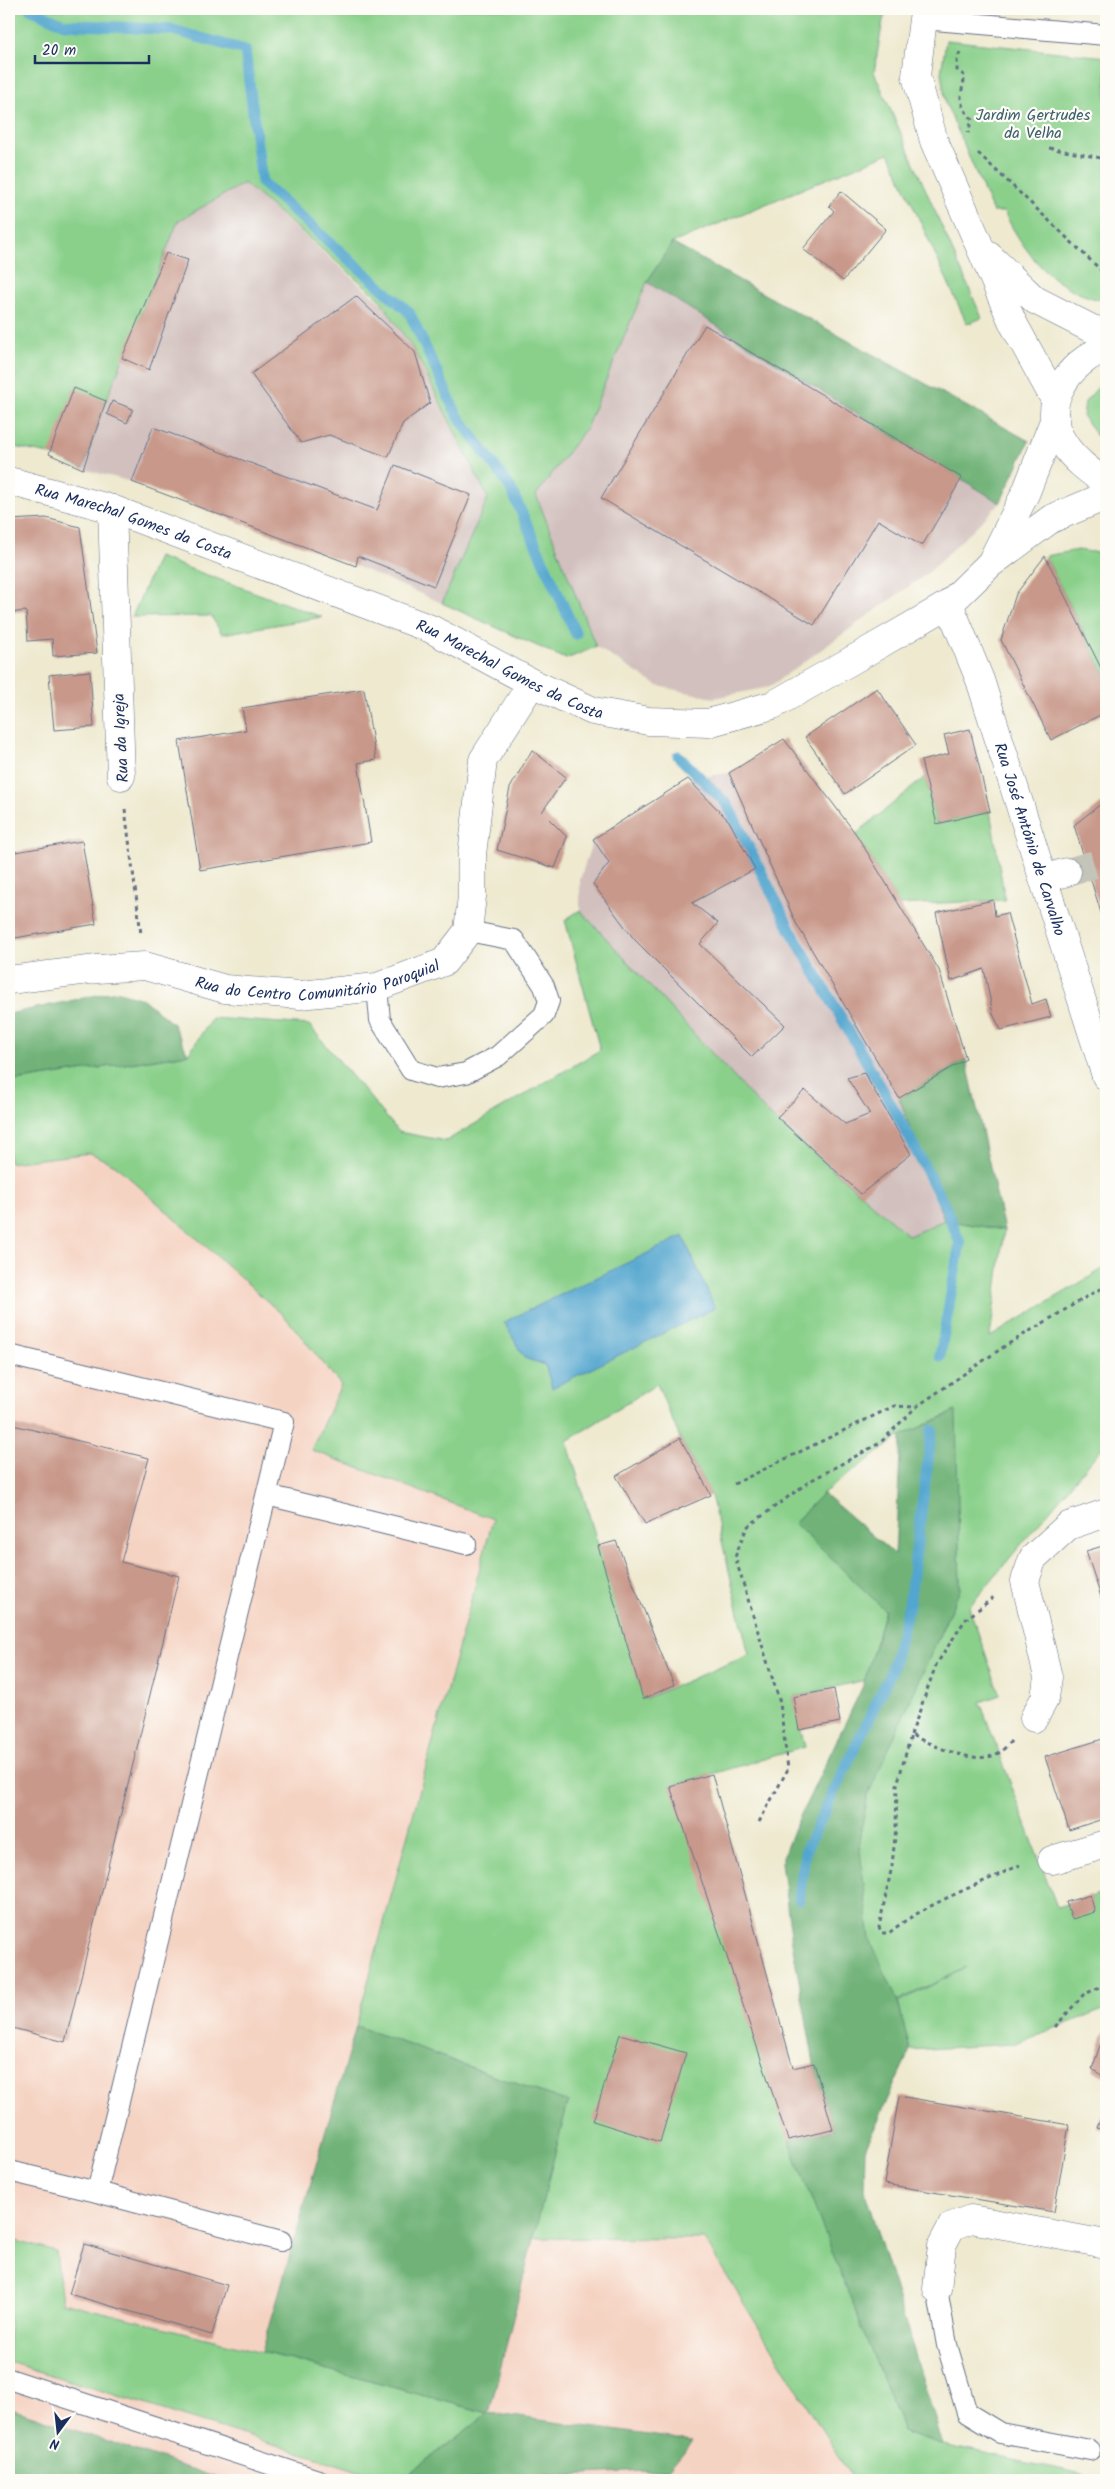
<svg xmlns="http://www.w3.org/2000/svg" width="1115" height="2489" font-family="Kalam,sans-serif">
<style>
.built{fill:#f5d3c2}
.industrial{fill:#d1c0bd}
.green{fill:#8ad08b;stroke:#528074;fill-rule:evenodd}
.forest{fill:#6fb277;stroke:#45706a}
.water{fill:#53a6cf;stroke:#376a96}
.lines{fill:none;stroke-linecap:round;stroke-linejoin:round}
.stream{stroke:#53a6cf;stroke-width:11}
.building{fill:#c8988a}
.minor-tunnel{stroke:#c4c4b8;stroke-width:28;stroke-dasharray:28 14;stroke-linecap:butt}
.service-casing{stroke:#657086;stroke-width:22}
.minor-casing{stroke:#657086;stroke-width:29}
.tertiary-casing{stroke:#657086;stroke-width:29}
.secondary-casing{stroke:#657086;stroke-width:29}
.path{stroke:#657086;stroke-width:3;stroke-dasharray:4 4;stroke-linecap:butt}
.service{stroke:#fff;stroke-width:20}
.minor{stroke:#fff;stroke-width:28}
.tertiary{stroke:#fff;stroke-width:28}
.secondary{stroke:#fff;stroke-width:28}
.labels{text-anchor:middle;stroke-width:4.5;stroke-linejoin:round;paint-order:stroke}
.park-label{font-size:16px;fill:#3c5f6c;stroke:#fdfcf7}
.street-label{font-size:16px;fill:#1b2f5e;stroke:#fdfcf7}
</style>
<rect width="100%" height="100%" fill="#fdfcf7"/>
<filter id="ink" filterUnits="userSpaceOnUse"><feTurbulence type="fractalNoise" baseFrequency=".02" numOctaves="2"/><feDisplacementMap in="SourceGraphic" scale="10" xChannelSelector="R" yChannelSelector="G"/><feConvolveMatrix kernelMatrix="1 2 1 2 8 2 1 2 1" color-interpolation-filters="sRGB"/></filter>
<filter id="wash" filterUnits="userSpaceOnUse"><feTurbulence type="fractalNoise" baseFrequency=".0096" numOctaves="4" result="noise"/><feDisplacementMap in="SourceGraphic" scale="20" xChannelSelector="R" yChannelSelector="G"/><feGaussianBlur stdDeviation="1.12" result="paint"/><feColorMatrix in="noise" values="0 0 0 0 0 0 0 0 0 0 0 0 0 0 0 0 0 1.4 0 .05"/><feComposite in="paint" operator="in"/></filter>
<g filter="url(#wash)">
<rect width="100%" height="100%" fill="#eee9cf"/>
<!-- built -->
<polygon class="built" points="9,1082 545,1365 644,1699 788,2140 922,2480 9,2480"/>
<!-- industrial -->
<g class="industrial">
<polygon points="244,183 382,304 415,352 488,498 442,603 356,566 132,482 83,469 122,358 178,221"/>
<polygon points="647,282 1000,503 929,572 769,687 714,698 658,686 596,647 536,495 586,428"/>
<polygon points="784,739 856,834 939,970 966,1059 899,1098 944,1220 909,1236 765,1111 580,910 580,880 593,839 688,779 729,773"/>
</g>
<!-- green -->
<g class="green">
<polygon points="9,9 888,9 883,20 874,72 982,318 967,324 889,153 672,243 647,282 586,428 536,495 596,647 566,659 442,603 488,498 415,352 379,298 244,183 178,221 106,401 83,469 49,454 9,446"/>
<path d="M946,40l160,17v244c-50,-8 -80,-45 -102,-89h-11l-47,-108 -5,-31z"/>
<polygon points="1106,378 1106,444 1096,435 1083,417 1085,402"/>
<polygon points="1078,550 1106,554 1106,677 1045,556"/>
<polygon points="158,557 322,617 222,634 211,616 132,617"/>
<polygon points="925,777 937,824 990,811 1005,900 899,905 856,834"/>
<path d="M580,910l185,201 144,125 35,-16 60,10 -14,107 116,-70v176l-137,164 31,88 -20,7 77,205 49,-15v117l-93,35 -103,6 -12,-48 68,-34 -127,61 1,-235 79,-113 41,-92 -5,-178 -54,25 -78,57 -29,30 91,86 -20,71 -72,17 12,50 -134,39 232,645 40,14 163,35h-253l-149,-241 -171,-1 35,-136 -212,-76 137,-507 -182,-69 30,-65 -55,-67 -171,-153 -25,-12 -81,10v-81l179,-28 24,-36 97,7 90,107 47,9 154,-91 -35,-130zM657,1384l23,54 31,57 38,160 -105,44 -77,-258z"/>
<polygon points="9,2239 56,2252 62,2302 262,2352 488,2413 402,2480 388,2480 9,2362"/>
</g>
<!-- forest -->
<g class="forest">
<polygon points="672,243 1029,441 1000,503 647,282"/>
<polygon points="116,991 143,999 173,1024 188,1054 9,1082 9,1014"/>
<polygon points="966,1059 1004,1230 944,1220 899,1098"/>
<polygon points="956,1411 960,1589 868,1795 859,1841 870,1939 898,2002 910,2050 865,2149 864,2189 943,2445 903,2431 788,2140 833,2130 814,2063 792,1942 781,1862 792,1833 863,1686 885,1610 794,1523 823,1493 895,1555 901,1436"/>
<polygon points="356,2026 568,2102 489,2413 692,2441 668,2470 461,2480 402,2480 488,2413 262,2352"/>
<polygon points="9,2408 223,2480 9,2480"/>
</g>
<!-- water -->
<polygon class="water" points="683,1236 715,1308 552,1388 545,1365 524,1358 504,1322"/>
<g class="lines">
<!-- stream -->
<g class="stream">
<polyline points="30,9 64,24 172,30 245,50 262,183 409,312 457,415 510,487 576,634"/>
<polyline points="678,756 727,804 790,929 900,1120 945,1206 960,1243 940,1356"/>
<polyline points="799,1899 805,1852 891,1672 909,1604 932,1430"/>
</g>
</g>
<g id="blocks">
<!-- building -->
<g class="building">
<polygon points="841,191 886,229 843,281 803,249 834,211 829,206"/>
<polygon points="166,253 188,260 149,370 122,358"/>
<polygon points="356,296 415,352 430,403 403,423 388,457 329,435 301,443 251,374"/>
<polygon points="705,325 962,478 922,546 878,520 814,625 601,498"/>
<polygon points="74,388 106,401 83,469 49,454"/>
<polygon points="112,401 133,409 127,423 107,414"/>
<polygon points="153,427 377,510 395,465 471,495 434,586 358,556 356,566 132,482"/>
<polygon points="46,518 80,527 97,653 53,656 52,639 28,641 26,611 9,613 9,520"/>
<polygon points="1045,556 1106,678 1106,712 1051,740 1001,640 1016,594"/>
<polygon points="90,671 94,727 54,730 49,675"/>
<polygon points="877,688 916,745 845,794 805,737"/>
<polygon points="364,689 376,760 358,763 371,842 200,870 179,741 246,730 242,708"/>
<polygon points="970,729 990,811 937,824 921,761 949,754 944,735"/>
<polygon points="784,739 856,834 939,970 966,1059 899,1098 796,923 729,773"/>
<polygon points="532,750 566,777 542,812 567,837 555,868 497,850 510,788"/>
<polygon points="688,779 729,821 755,869 692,903 718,923 700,944 785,1025 752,1057 634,939 593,884 609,863 593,839"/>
<polygon points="1106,800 1106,929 1074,825"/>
<polygon points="82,841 96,924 9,939 9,853"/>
<polygon points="993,900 995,916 1007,913 1032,1004 1046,999 1051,1017 1001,1030 993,1014 984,969 951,981 936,913"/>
<polygon points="864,1073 911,1154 861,1194 777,1117 805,1090 845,1124 870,1114 847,1078"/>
<polygon points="9,1424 149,1458 121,1562 179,1576 65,2042 9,2027"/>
<polygon points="680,1438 711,1495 645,1524 616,1476"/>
<polygon points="616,1541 674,1685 643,1699 598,1546"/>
<polygon points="1106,1545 1106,1612 1086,1551"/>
<polygon points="834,1689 840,1722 799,1730 793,1697"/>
<polygon points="1106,1738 1106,1818 1069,1830 1045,1757"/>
<polygon points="712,1774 793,2068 814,2063 833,2130 788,2140 670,1786"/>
<polygon points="1090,1895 1095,1912 1072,1919 1066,1902"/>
<polygon points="1106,2028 1106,2078 1092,2069"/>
<polygon points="620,2034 686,2053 660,2142 593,2121"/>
<polygon points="899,2096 1069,2125 1054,2212 884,2184"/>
<polygon points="1106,2103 1106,2130 1097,2128"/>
<polygon points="84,2244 227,2285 212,2335 69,2294"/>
</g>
</g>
</g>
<g filter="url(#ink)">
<use href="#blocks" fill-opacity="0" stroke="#657086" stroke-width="1"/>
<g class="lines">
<!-- minor-tunnel -->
<polyline class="minor-tunnel" points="1067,872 1106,861"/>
<!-- service casing -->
<g class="service-casing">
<g id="service">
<polyline points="923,19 1106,35"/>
<polyline points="377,987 380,1020 411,1070 437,1078 466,1073 498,1056 544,1015 549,1001 544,986 514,940 468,931"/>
<polyline points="9,1355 284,1422 97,2192 9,2171"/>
<polyline points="267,1495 466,1544"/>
<polyline points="97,2192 281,2241"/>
<polyline points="937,2289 947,2345 967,2413 1000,2433 1090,2450"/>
<polyline points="9,2379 318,2480"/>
</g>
</g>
<!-- minor casing -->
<g class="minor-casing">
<g id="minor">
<polyline points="112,509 121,776"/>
<path id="s1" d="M949,604l31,76 126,396"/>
<polyline points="1043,879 1067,872"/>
<path id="s2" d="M9,980l88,-11 48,-3 80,23 75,6 77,-8 67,-25 24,-31 4,-35v-41l11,-95 49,-77"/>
<polyline points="1034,1718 1045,1698 1048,1677 1025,1581 1033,1558 1068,1526 1106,1513"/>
<polyline points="1052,1860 1106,1844"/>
<polyline points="937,2289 942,2245 952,2226 971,2219 1106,2244"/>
</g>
</g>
<!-- tertiary casing -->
<g class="tertiary-casing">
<g id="tertiary">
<polyline points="927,9 923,19 916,76 934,141 1013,323 1054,398"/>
<polyline points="989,256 1035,300 1090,328 1106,333"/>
</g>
</g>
<!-- secondary casing -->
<g class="secondary-casing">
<g id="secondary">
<path d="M1106,348c-37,14 -69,57 -42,96 10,16 27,28 42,39"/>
<path id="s3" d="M9,481l103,28 319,120 101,54 61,28 56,10 59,2 65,-18 76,-43 100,-58 41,-40 61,-45 55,-23"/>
<polyline points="993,559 1026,492 1055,418"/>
</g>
</g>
<!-- path -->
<g class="path">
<path d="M960,52l-3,8v10l8,6c-4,20 -9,26 7,43l-4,14"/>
<polyline points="1049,148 1106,159"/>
<polyline points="978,153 1106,275"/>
<polyline points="125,809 141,934"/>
<polyline points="734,1484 894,1406 916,1407 1005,1346 1096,1291 1106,1287"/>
<polyline points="911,1735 936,1665 965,1620 994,1597"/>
<path d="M1011,1741c-3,4 -7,8 -11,11 -22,16 -67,-7 -89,-17l-14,50 -1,42 -4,39 -13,61 3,6h7c31,-27 93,-50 131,-68"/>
<polyline points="759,1822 788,1769 780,1703 735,1557 747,1527 810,1481 880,1443 916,1407"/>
<polyline points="1055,2027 1083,1995 1106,1984"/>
</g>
<!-- service -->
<use href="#service" class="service"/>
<!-- minor -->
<use href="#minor" class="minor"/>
<!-- tertiary -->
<use href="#tertiary" class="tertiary"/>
<!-- secondary -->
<use href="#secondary" class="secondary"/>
</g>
</g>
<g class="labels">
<!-- park labels -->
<g class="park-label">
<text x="1033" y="120">Jardim Gertrudes<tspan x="1033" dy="18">da Velha</tspan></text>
</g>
<!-- street labels -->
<g class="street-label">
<text dy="6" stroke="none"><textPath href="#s3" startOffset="131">Rua Marechal Gomes da Costa</textPath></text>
<text dy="6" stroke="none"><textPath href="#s3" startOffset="536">Rua Marechal Gomes da Costa</textPath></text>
<text transform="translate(120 738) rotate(-93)" y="6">Rua da Igreja</text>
<text dy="6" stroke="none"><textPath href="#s1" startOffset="249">Rua José António de Carvalho</textPath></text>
<text dy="6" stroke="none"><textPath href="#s2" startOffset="314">Rua do Centro Comunitário Paroquial</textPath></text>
</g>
</g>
<!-- margin -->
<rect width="1115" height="2489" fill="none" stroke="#fdfcf7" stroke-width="30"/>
<!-- north arrow -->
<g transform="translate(58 2432) rotate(195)" stroke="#fdfcf7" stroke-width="4" paint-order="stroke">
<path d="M0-4L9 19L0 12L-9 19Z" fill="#1b2f5e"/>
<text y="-8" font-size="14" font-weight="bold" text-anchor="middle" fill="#1b2f5e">N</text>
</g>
<!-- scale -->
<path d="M35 55v8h114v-8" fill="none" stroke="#1b2f5e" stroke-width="2.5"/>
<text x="42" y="55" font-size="15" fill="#1b2f5e" stroke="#fdfcf7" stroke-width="4" paint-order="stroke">20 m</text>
</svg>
